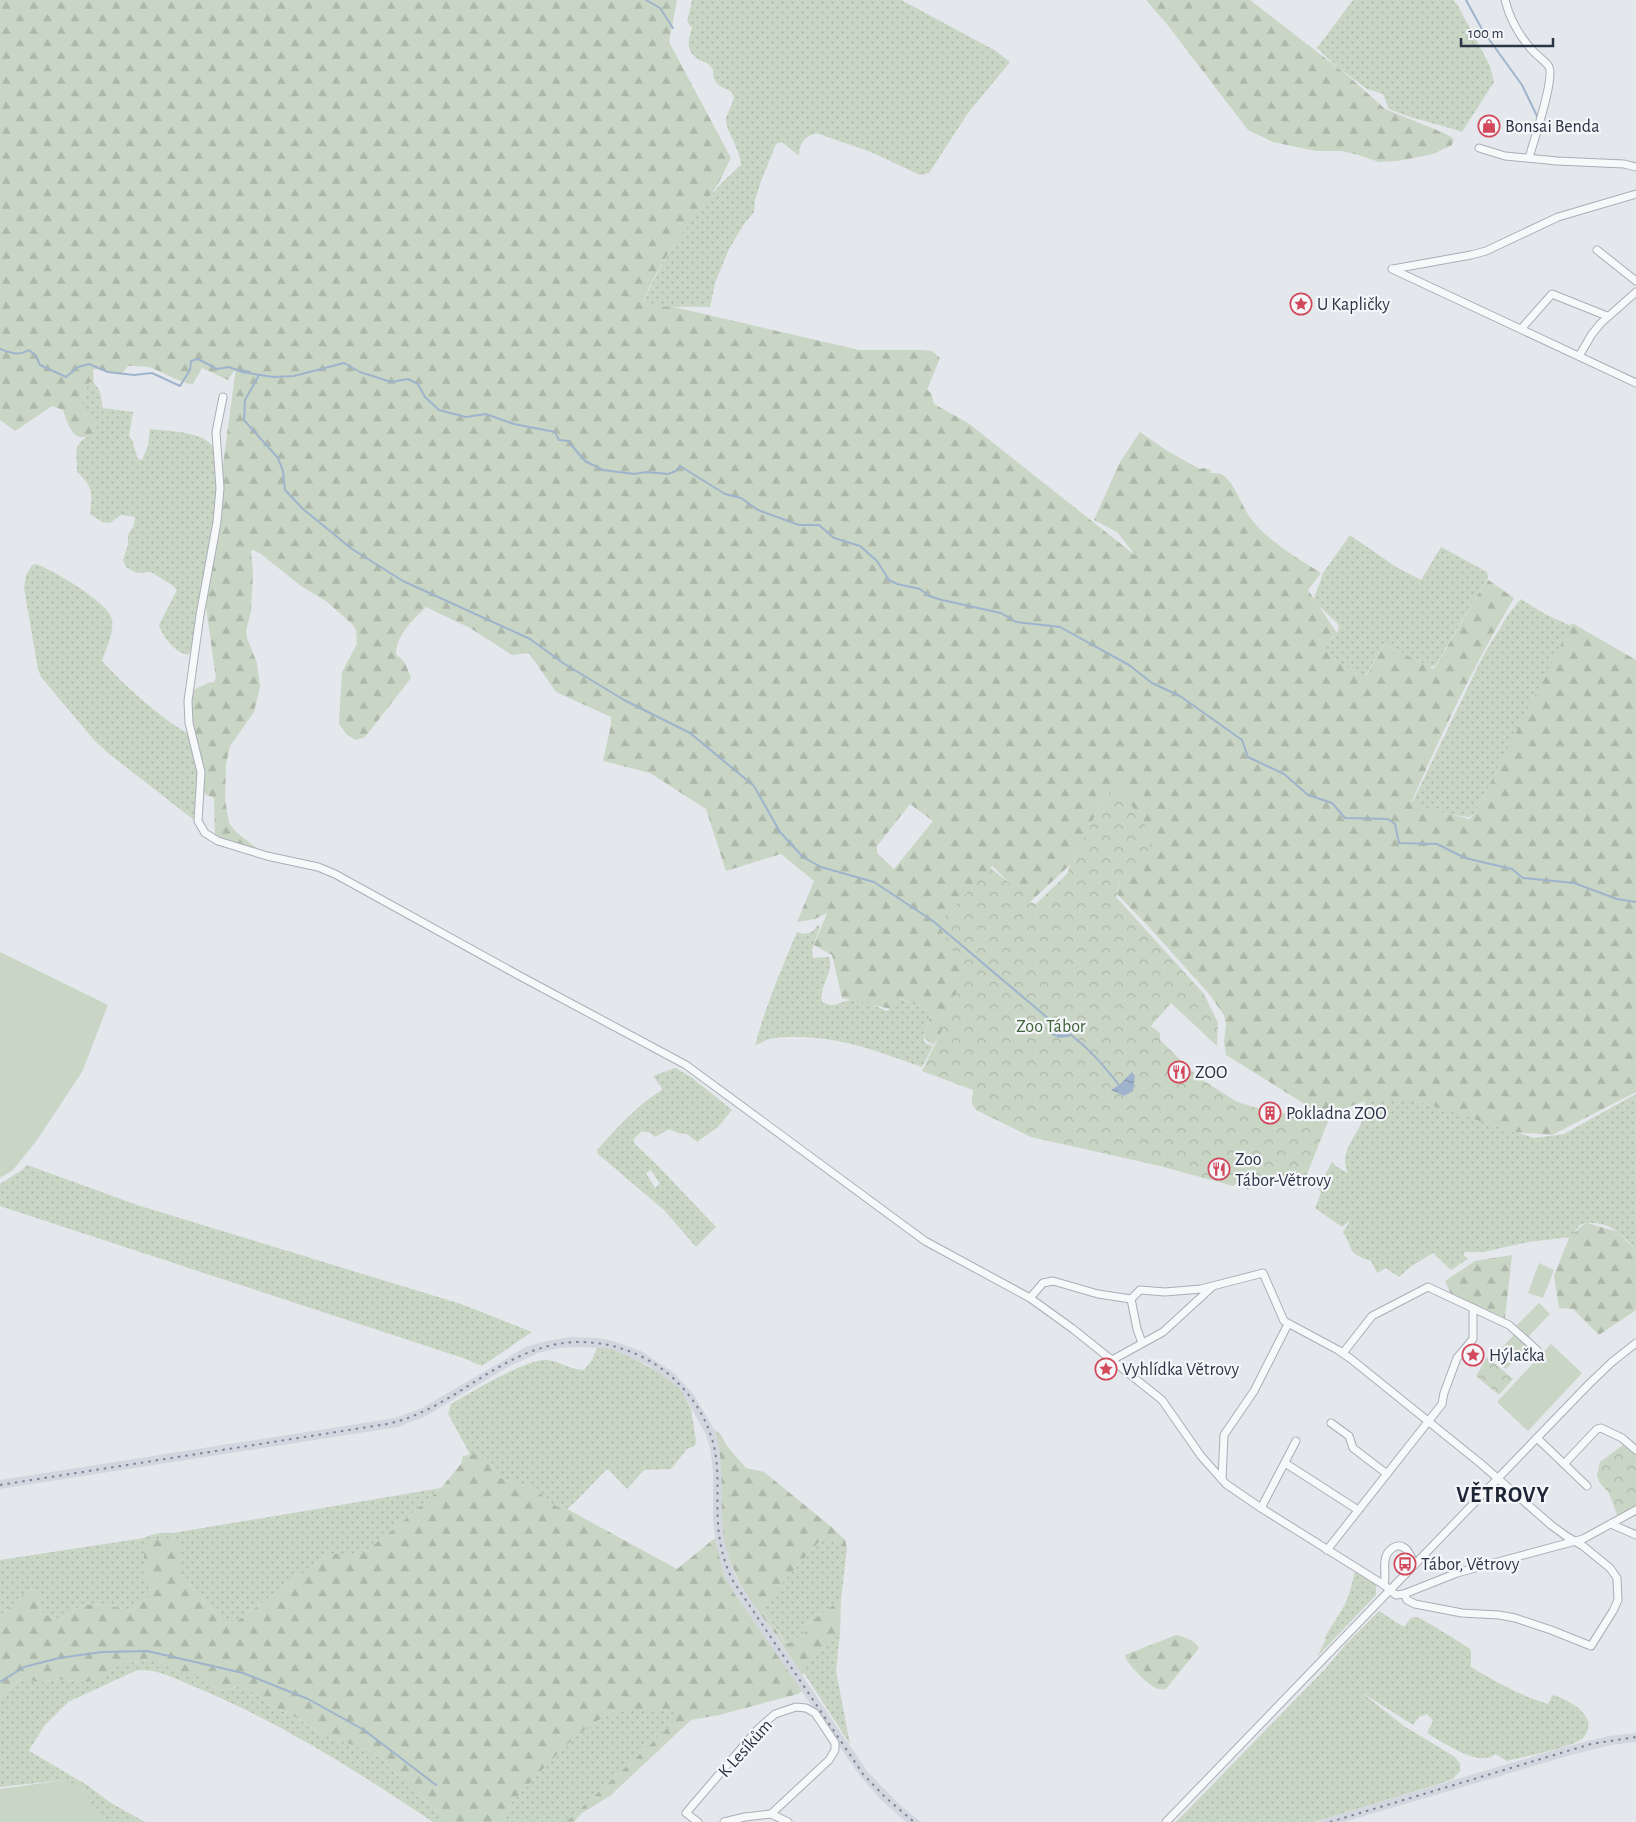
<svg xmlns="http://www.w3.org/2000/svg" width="1636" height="1822" font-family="'Alegreya Sans',sans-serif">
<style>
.built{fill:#d2d6de}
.grass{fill:url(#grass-dots);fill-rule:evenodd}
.forest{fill:url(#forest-firs);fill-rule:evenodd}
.park{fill:url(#park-crowns)}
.garden{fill:#c9d6c5}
.water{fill:url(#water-ripples)}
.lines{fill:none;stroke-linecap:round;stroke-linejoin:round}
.stream{stroke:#9fb4cc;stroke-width:2}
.minor-casing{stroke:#a9aeb7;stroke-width:9}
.minor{stroke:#f7f8fa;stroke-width:7}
.rail{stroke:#7d8696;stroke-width:2;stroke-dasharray:2.5 5;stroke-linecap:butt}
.labels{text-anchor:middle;stroke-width:4.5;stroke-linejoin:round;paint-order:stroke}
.poi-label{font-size:18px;fill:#2b3445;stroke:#f4f6f9;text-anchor:start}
.park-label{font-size:18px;fill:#3f6138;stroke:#f4f6f9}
.street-label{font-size:18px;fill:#2b3445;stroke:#f4f6f9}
.district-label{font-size:22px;font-weight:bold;letter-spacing:1px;fill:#1d2536;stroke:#f4f6f9}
</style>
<defs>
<pattern id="grass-dots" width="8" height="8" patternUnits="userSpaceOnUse" patternTransform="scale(1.25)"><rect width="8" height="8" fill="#c9d6c5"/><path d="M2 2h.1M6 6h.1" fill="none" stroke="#adb8ab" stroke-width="1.8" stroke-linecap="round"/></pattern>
<pattern id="forest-firs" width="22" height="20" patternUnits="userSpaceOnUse" patternTransform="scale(1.25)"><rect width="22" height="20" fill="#c9d6c5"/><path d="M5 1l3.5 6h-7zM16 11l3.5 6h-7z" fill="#adb8ab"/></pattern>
<pattern id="park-crowns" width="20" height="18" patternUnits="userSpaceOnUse" patternTransform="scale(1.25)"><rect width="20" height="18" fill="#c9d6c5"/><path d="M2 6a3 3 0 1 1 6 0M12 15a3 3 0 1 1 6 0" fill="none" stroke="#adb8ab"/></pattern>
<pattern id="water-ripples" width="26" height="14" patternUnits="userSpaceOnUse" patternTransform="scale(1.25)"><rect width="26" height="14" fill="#9fb4cc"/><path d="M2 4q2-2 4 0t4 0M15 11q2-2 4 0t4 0" fill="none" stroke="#8293a7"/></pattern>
</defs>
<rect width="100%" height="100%" fill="#e4e7ec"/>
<!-- built -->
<g class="built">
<polygon points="570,1337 598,1338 613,1341 641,1351 674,1373 694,1395 714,1429 719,1445 723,1471 722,1522 732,1568 737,1579 867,1771 900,1805 921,1822 906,1822 881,1800 860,1776 734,1593 723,1572 715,1538 713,1522 713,1472 710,1447 705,1433 687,1400 668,1380 648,1365 622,1354 597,1348 584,1347 559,1348 538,1353 508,1367 426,1416 398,1427 0,1489 0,1480 395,1418 422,1408 526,1347 542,1342"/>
<polygon points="1636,1733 1636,1742 1611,1745 1571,1755 1344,1822 1317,1822 1337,1815 1568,1746 1609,1736"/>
</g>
<!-- grass -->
<g class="grass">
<path d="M692,0h209l95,51 14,11 -42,51 -39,60 -9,2 -49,-23 -55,-19c-13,5 -16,9 -17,23l-17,-14 -6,2 -16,40 -5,16 -1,12 -10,12 -15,25 -14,34 -5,24c-23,-1 -45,1 -68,-1 16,-41 41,-78 69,-111 9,-11 20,-21 30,-30 0,-15 -17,-37 -15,-47 2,-7 6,-13 8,-20l-2,-6c-7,-4 -16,-6 -18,-14 -2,-5 1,-7 -3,-11 -3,-5 -9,-5 -13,-8 -13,-8 -10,-19 -6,-31l-5,-6z"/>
<path d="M1353,0h100l4,4 33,62 4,16 -32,50c-25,-9 -48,-12 -73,-23l-6,-15 -16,-5 -31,-23 -19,-18z"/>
<path d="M90,382c11,2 11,17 13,26l30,4 -4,24 3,4 6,19 4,1 6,-14 2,-17c21,3 58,1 67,24l-1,57 -24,139 -4,6c-14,-3 -25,-18 -29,-30l18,-35 -5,-5 -21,-13 -14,1 -11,-6 -3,-7 5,-15v-10l6,-10 1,-8 -14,-2 -11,8 -8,-1 -12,-8c2,-21 4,-27 -13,-42 0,-17 -5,-31 15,-37l3,-11c-3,-3 -8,-6 -10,-9 -6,-9 -2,-25 5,-33z"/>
<path d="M1350,535l46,32 25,13 20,-33 46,25 1,5 -53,89 -5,1 -46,-23 -18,31h-7l-30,-19c-8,-16 6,-17 10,-28l-1,-4 -21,-20 -3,-5 9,-26z"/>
<path d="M36,564c15,5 71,38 75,53 5,13 -5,31 -9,44 23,25 56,55 85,72l10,35 1,12c-3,4 -3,9 0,14l-4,26 -86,-67 -13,-12 -54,-64 -3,-8 -14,-81 2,-13 6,-10z"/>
<path d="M1521,599l24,15 26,12 -96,187 -6,4c-19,-2 -39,-6 -57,-14l71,-147 25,-41z"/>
<path d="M818,925l2,1 -8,24 1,8 16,-1c6,14 -10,28 -7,45 15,8 18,-2 31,-2 11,-1 24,7 34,11l7,-4 3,-10 35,15 -9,25 2,6 8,3 -11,21c-43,-15 -76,-29 -123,-30 -17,0 -30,-1 -44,9 10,-39 26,-76 42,-114 10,4 15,1 21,-7z"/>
<path d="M675,1068l16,9 41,33 -14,17 -21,15 -10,-8 -9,-1 -9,-4 -14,8 -4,-4 -9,-2 -9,9 1,3 23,22 59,62 -20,20 -31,-36 -67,-57 -1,-4c20,-22 40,-45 65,-60v-2l-9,-12zM651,1170l9,14 -5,4 -9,-15z"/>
<path d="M1636,1094v157c-13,-16 -23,-27 -44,-28 -4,0 -9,0 -12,2 -4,3 -4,9 -9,12l-43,5 -45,10h-18l-2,2 5,5 -17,11 -18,-17 -23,14 -11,10 -13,-9 -9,5 -6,-12c-25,-9 -16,-9 -28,-29l8,-13 -9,8 -27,-19 6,-15 -3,-5 14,-26 5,5 11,6c-10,-21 7,-33 14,-52 2,-6 2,-14 3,-20h52l82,25 35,12 30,-4z"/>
<polygon points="27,1165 137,1205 461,1304 532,1332 482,1366 463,1358 0,1206 0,1184 22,1170"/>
<path d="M597,1348l15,1 26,12 22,12 21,17 10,19 5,32 -1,5 -8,3 -16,20 -27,1 -17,19 -18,-19h-3l-31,32 -8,7c-16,-2 -18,-10 -30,-18 -12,-6 -25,-9 -37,-13l-8,-13 -14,-12 -7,3 -23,-42 3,-10c19,-11 76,-46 96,-44 12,1 21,9 37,10l8,-10z"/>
<path d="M441,1488l-41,36 -34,27 -13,3h-18l-11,4 -87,63 -8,2 -6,-1 -42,-47 -1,-11 -36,-2 7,33 -21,16c-8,-1 -15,-5 -23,-6 -5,-1 -14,0 -19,0 -22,2 -24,27 -49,4l-1,-13 -6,-7 -5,2 -27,25v-56l144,-22c9,-5 19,-6 29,-5z"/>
<polygon points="825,1537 835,1542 841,1548 847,1548 841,1600 808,1623 806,1632 791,1643 785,1642 762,1609 761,1606 817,1544"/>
<path d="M1355,1572l21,12v11l-59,62 9,-18 -2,1c6,-13 14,-23 20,-34 6,-11 8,-23 11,-34z"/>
<path d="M1379,1611l25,16c3,-4 6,-10 12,-10 4,0 49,28 55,33v17c25,15 50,29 77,37l5,-9c12,4 28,11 34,24 3,5 1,13 -3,18 -8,10 -62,20 -77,24l-12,-7c-14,15 -54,-13 -68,-21l6,-12 -6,-7 -8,3 -6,8 -52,-33 43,34 51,31 5,7v7l-7,8 -14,5 -125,38h-138l151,-155 18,-22z"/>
<polygon points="840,1634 836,1671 850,1744 804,1673 803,1666"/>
<path d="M154,1654l7,9 26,12h14l17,14 6,1 18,-4 16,9 14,12 20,8 32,20 43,15 15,8 32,34 38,30h-19c-76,-51 -155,-101 -240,-136 -17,-7 -38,-19 -58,-15l-67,31 -23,23 -16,25 2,2 56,33 24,18 34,19h-37l-13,-9 -11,-24 -20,-9 -64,7v-89l23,-21 16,6 16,-4 30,3 10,-2 29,-18 21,-1z"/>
<path d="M659,1709l15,3 5,4 -16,17 -97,89h-64l6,-8 3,-11c25,-25 68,-79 101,-90 14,-4 32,-3 47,-4z"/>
</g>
<!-- forest -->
<g class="forest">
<path d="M0,0h677l-8,42 62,116c-6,11 -11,24 -18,34 -26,36 -57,71 -71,114l32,1 185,43h62l11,1 8,7 -13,32 4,3 3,11 34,19 168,133 -19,-24 -23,-12 26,-58 20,-30 29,20 31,17 4,-1 7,2 -1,3c3,0 8,0 11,1 12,5 21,33 30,45 17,22 46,39 70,54l-13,17 29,43c-8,5 -13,14 -8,23l30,19h8l17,-31 50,25 53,-90 27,19c-39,65 -72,134 -102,203l10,6 47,12 6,-6 97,-190 64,37v432l-84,43 -37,-3 -98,-31h-52l-34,13 -15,-3 -90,-56 -2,-13 2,-17 -2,-10 -14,-20 -61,-68 -32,-33 3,-15 -4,-96 -13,17 -33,65 -40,37 -38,-36 -41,46 21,44 -5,40 -34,49 -10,-8 9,-25 -34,-15 -4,10 -3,2 -49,-11 -10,-43 -18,-10 13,-32 -12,6 -18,3 17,-41 -33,-27 -55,17 -20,-62 -56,-36 -47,-12 8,-36v-8l-55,-25 -27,-39 -17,2 -42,-27 -44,-21c-12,12 -30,28 -30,47l9,9 6,15 -46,59 -9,3 -9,-5 -8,-11 3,-52 15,-28 -1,-14 -4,-6 -26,-23 -25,-15 -40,-32 -8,-4 -2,1 2,22 -2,38 -5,20 1,7 10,25 3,24 -6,25 -24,34 -4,18 -1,36 4,23 7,9 22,17h-12l-31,-12 -1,-39 -12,-5 -11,-68v-34l17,-8 6,-1 2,-4 -10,-71v-15l30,-224 -8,12 -26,-12 -9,16c-10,1 -32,-14 -45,-17 -6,-1 -14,-1 -20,-1l-7,9 -25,-6 -3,1 1,13 -4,-1c-7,8 -10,24 -5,33 3,3 7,6 10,9l-3,11c-3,1 -8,3 -12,2 -9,-1 -14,-19 -17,-27l-11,-4 -37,25 -15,-11zM910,804l23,17 -39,48 -17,-16v-7z"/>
<polygon points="1146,0 1250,0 1347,75 1385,109 1444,133 1454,139 1452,145 1433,154 1398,161 1379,162 1355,154 1341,151 1316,151 1273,142 1248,130 1166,23"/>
<path d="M1587,1223l31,9 18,19v59l-37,25 -26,-26 -14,-1 -5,-32 15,-38c7,-4 9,-12 18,-15z"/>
<polygon points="1512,1255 1505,1318 1474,1304 1453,1298 1445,1281 1475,1261"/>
<path d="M714,1429l7,6 6,11 19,22 18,4 70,57 11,11 2,8h-6l-6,-6 -10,-5 -8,7 -56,62 1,3 22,33 7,1 15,-11 2,-9 33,-23 -1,34 -36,32v7l-2,2c-11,-17 -22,-34 -34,-51 -21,-28 -39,-53 -44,-88 -6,-37 3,-70 -10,-107z"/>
<path d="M478,1453l8,3 14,22c12,4 25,7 37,13 12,8 14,16 30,18l110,60 38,-31 8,34 11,21 68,98 -4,3 -79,21 -28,5 -81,76 -28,17 -8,9h-8l97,-89 15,-17c-8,-8 -22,-6 -33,-6 -10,1 -21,1 -30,3 -30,5 -81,67 -104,90l-3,11 -6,8h-50l-38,-30 -32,-34 -15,-8 -43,-15 -32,-20 -20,-8 -14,-12 -16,-9 -18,4 -6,-1 -17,-14h-14l-26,-12 -7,-8 -9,6 -21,1 -29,18 -10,2 -30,-3 -16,4 -16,-6 -23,21v-82l27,-25 5,-2 6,7 1,13c25,23 28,-2 49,-4 5,0 14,-1 19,0 8,1 15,5 23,6l21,-16 -7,-33v-16c8,-8 21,-9 31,-6l6,10v25l42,47 6,1 8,-2 87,-63 11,-4h18l13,-3 34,-27 41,-36 20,-24 2,-8z"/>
<path d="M1176,1635c8,2 19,5 23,13l-33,41c-3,0 -6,1 -8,0 -9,-3 -32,-25 -33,-34z"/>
</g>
<!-- park -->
<g class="park">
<polygon points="1116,783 1149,831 1151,860 1120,879 1116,897 1204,994 1218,1023 1217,1046 1171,1003 1151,1026 1160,1033 1160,1040 1198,1077 1237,1102 1275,1113 1331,1114 1305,1179 1296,1179 1288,1184 1273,1176 1247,1190 1240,1181 1233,1186 1160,1166 1031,1137 976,1110 972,1104 973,1090 922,1071 942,1030 964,971 938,924 990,868 1025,895 1030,902 1036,904 1067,874 1070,865 1103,800"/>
<polygon points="1487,1357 1513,1379 1499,1395 1476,1376"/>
<polygon points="1627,1442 1636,1450 1636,1510 1619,1520 1609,1493 1599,1482 1597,1475 1600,1462"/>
</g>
<!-- garden -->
<g class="garden">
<polygon points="0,952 108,1005 82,1072 37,1140 13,1170 0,1178"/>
<polygon points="1539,1263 1554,1270 1543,1298 1528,1293"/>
<polygon points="1539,1303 1550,1314 1527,1338 1515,1327"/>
<polygon points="1515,1334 1528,1346 1506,1369 1493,1357"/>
<polygon points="1551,1344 1582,1373 1528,1431 1497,1402"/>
<polygon points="65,1780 84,1789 95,1813 108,1822 0,1822 0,1789"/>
</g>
<!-- water -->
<g class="water">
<polygon points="1065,1016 1072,1032 1069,1037 1059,1038 1050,1034 1061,1019"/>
<polygon points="1132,1072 1135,1076 1133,1091 1124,1096 1111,1090 1119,1085"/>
</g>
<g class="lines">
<!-- stream -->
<g class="stream">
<polyline points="646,0 660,8 673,28"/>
<polyline points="1466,0 1483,31 1522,85 1538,118"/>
<path d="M0,349c10,4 19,7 29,1l7,6 4,9 26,12 12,-10 11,-3 19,8 26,3 18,-2 28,13 10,-16 1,-9 7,-2 19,10 12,-2 13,5 31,5 21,-1 50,-13 16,9 31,10 17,-3 10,5 7,13 14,13 27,7 20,-3 28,10 41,8 4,8 9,1 17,20 18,9 31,4 12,-2 22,2 8,-3 4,-5 45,28 16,4 17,12 41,15h20l15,13 26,8 17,15 12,19 8,4 23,5 9,7 13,4 59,13 15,9 44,5 9,5 60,33 23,18 28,13 62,44 6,17 36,17 24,21 24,8 13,15 43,1 7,5 4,19 38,1 28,14 47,11 11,9 51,5 43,16 19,3"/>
<polyline points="240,370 250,372"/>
<polyline points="259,375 245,400 244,420 278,458 283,471 285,490 303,509 352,549 403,581 530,639 563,663 624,700 690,733 754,786 780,832 803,857 821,867 874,882 933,921 1056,1025"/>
<path d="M1071,1035c19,14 34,32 48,50"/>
<polyline points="0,1682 24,1667 59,1658 102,1652 147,1651 243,1673 308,1699 364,1730 436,1785"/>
</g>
<!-- minor casing -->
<g class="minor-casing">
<g id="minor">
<path d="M1505,0c5,20 14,36 28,51 4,5 13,10 16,16 6,12 -16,76 -20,91"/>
<polyline points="1479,148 1505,156 1557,161 1624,164 1636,167"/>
<polyline points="1597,250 1636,281"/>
<polyline points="1392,269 1636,383"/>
<polyline points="1393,269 1471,255 1486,251 1558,217 1636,194"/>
<polyline points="1521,329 1552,294 1607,316"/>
<polyline points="1579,356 1592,334 1601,323 1636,292"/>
<polyline points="223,397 216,432 220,488 217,522 200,615 188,701 189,723 201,772 198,821 205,833 218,841 267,856 318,867 335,874 518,975 686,1065 925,1241 1030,1298 1073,1329 1162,1400 1201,1456 1226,1484 1261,1508 1384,1585 1396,1595 1404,1594 1457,1573 1583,1539 1636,1510"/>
<polyline points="1030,1298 1043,1283 1053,1281 1098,1294 1131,1299"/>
<polyline points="1131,1299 1140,1290 1165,1292 1201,1289 1263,1273 1284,1321 1338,1350 1351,1359 1480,1463 1551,1525 1566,1536 1583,1546 1610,1568 1617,1578 1618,1600 1613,1611 1591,1646 1551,1630 1515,1618 1499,1615 1462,1613 1415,1604 1407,1600 1404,1594"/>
<polyline points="1131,1299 1137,1329 1142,1343"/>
<polyline points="1343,1353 1372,1316 1428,1287 1509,1325 1537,1350"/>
<polyline points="1112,1360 1163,1332 1211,1288"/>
<polyline points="1331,1423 1349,1436 1353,1448 1387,1474"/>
<polyline points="1537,1438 1587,1486"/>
<polyline points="1285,1463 1358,1510"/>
<polyline points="1564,1464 1597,1429 1601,1428 1622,1438 1636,1450"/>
<polyline points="1222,1479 1224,1435 1254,1391 1288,1324"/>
<polyline points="1261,1508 1296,1441"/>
<polyline points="1611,1524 1636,1535"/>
<polyline points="1327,1550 1442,1404 1444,1393 1457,1358 1473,1339 1473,1308"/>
<path d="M1384,1585c2,-8 0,-16 1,-24 1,-10 12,-21 22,-11 3,4 5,9 8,14"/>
<polyline points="698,1822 686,1813 758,1729 775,1714 796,1707 806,1708 815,1713 835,1743 835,1750 829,1760 771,1814"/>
<polyline points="724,1822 745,1817 771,1814 788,1822"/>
<polyline points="1166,1822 1589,1384 1612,1362 1636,1343"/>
</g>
</g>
<!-- minor -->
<use href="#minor" class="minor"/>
<!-- rail -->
<g class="rail">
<path d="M0,1485l387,-61c71,-15 116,-81 192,-82 24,0 48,6 69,18 29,16 53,45 63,76 10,29 5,57 7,87 1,20 6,40 15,58l130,193 22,23 29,25"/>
<polyline points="1330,1822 1591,1744 1636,1737"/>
</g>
</g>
<!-- icons -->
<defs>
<g id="shop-ring" transform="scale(1.125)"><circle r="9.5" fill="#f4f6f9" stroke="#d1495b" stroke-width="1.5"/><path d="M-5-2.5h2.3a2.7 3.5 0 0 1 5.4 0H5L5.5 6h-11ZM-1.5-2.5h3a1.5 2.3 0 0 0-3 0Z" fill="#d1495b"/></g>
<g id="sight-ring" transform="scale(1.125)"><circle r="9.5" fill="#f4f6f9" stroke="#d1495b" stroke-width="1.5"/><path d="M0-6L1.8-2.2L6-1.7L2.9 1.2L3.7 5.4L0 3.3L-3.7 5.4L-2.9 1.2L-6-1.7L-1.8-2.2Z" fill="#d1495b"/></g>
<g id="restaurant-ring" transform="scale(1.125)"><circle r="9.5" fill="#f4f6f9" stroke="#d1495b" stroke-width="1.5"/><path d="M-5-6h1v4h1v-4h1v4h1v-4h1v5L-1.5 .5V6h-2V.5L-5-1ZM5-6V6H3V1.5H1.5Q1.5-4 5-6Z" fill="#d1495b"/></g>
<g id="building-ring" transform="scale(1.125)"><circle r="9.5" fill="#f4f6f9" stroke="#d1495b" stroke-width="1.5"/><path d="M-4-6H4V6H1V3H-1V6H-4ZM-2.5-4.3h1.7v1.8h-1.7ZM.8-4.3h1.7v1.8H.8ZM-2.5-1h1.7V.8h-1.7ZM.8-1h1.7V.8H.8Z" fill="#d1495b"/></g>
<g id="bus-ring" transform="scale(1.125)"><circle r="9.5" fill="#f4f6f9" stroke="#d1495b" stroke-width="1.5"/><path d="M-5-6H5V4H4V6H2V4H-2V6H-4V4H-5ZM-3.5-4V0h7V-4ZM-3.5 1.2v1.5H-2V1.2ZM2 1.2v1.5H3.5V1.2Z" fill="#d1495b"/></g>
</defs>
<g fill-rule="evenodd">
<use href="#shop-ring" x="1489" y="126"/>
<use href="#sight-ring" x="1301" y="304"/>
<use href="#restaurant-ring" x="1179" y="1072"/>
<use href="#building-ring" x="1270" y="1113"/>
<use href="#restaurant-ring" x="1219" y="1169"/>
<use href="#sight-ring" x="1473" y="1355"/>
<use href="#sight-ring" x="1106" y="1369"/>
<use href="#bus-ring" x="1405" y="1564"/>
</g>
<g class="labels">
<!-- poi labels -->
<g class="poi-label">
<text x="1505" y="132">Bonsai Benda</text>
<text x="1317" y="310">U Kapličky</text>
<text x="1195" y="1078">ZOO</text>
<text x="1286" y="1119">Pokladna ZOO</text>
<text x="1235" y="1165">Zoo<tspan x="1235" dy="21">Tábor-Větrovy</tspan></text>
<text x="1489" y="1361">Hýlačka</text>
<text x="1122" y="1375">Vyhlídka Větrovy</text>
<text x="1421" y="1570">Tábor, Větrovy</text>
</g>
<!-- park labels -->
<g class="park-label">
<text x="1051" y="1032">Zoo Tábor</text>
</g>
<!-- street labels -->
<g class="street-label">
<text transform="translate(745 1748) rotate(-48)" y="6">K Lesíkům</text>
</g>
<!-- district labels -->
<g class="district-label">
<text x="1503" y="1502">VĚTROVY</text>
</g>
</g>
<!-- scale -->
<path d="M1461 38v8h92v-8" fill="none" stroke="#2b3445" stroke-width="2.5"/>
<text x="1468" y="38" font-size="15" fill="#2b3445" stroke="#f4f6f9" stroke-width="4" paint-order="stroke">100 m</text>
</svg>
